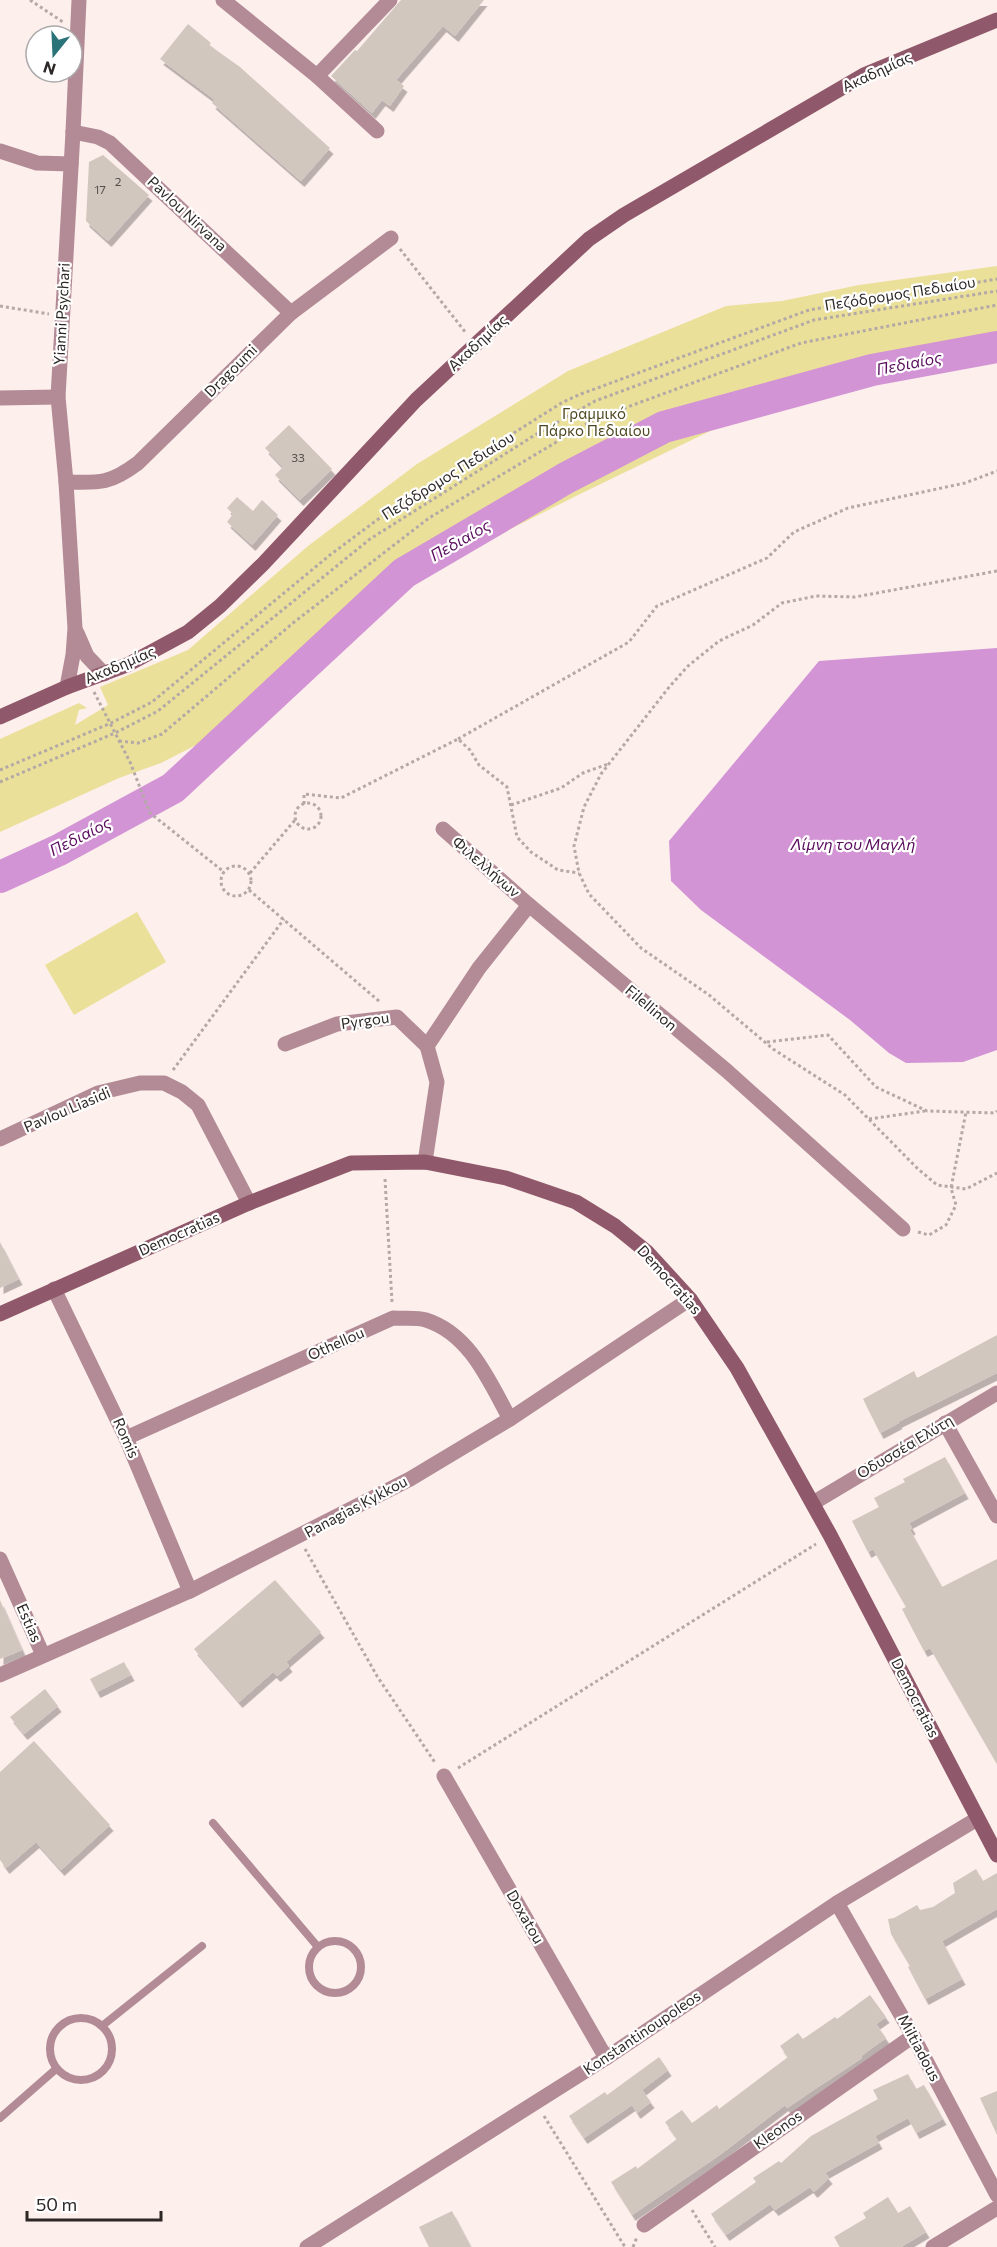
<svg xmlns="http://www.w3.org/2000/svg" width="997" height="2247" font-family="Commissioner,sans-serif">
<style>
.green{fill:#ebe099}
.water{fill:#d294d4}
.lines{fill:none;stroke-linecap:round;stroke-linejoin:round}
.river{stroke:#d294d4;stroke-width:32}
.building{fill:#d1c7bf;filter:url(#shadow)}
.path{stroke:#b3a9a6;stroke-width:3;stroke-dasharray:3 3;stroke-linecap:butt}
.lane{stroke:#b28b96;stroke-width:8}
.street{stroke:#b28b96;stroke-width:15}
.secondary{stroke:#90596b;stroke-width:15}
.labels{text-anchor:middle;stroke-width:4.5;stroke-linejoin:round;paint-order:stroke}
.number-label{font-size:12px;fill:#56504d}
.street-label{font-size:15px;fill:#2d2827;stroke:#fff}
.park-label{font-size:15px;fill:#4e4822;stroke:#fff}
.water-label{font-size:16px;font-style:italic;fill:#590d5d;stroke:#fff}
</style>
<defs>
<filter id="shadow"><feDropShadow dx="3.5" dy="6" stdDeviation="0" flood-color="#0004"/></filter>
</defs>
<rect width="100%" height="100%" fill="#fdefec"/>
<!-- green -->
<g class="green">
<polygon points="997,266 997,336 864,363 731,421 580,494 373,598 251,697 202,742 161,763 119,778 0,832 0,739 79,703 87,708 79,710 75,725 108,705 100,687 188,650 308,546 417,464 568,371 726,306 782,301 859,285"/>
<polygon points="137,912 166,962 74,1015 45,965"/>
</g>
<!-- water -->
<polygon class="water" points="997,648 997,1050 963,1062 906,1063 889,1053 850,1020 701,910 671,881 669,841 819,661"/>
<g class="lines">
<!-- river -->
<polyline class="river" points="0,877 59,850 173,788 404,573 566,478 664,427 872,370 997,347"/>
</g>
<!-- building -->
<g class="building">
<polygon points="401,0 484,0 455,36 443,26 396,80 404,86 390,106 382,100 372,113 331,76 355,50 357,51"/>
<polygon points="188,24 211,43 209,45 240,67 330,148 301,181 212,103 215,100 160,59"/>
<polygon points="103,155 149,195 108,241 86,221 89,162"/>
<polygon points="289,425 332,469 300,500 275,475 283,467 265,448"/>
<polygon points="237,497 253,511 262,500 278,515 252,545 227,522 233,514 227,508"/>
<polygon points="0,1242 19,1279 0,1288"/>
<polygon points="997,1335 997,1373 898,1422 899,1423 880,1433 863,1399 914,1371 917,1378"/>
<polygon points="945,1457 965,1493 909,1523 912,1528 910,1530 942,1587 997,1559 997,1764 930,1648 924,1651 902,1609 906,1607 873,1549 868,1552 852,1521 879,1507 874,1498 905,1482 903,1479"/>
<polygon points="275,1580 321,1632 286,1662 289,1666 277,1676 273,1672 239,1702 194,1649"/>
<polygon points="0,1600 22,1650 0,1659"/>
<polygon points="124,1662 131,1675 97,1692 90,1679"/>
<polygon points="45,1689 58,1706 24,1734 10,1717"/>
<polygon points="34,1741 110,1825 61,1870 36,1842 6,1868 0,1860 0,1772"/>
<polygon points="976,1869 983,1881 997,1873 997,1909 942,1941 962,1979 925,1999 908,1967 910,1966 891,1934 888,1919 894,1918 917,1905 920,1910 933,1907 955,1893 953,1883"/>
<polygon points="870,1995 886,2017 876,2024 886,2038 861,2056 862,2058 812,2091 787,2108 785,2105 721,2154 632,2215 611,2182 636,2166 637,2169 677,2139 665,2122 682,2110 692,2123 717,2105 719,2109 788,2057 780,2046 798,2033 803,2039 835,2017 837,2019"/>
<polygon points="659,2057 668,2070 642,2090 651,2102 637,2113 632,2105 584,2138 569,2116 605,2092 607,2095"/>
<polygon points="908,2074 916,2089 924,2085 943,2119 916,2133 908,2118 875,2136 879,2143 825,2173 829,2178 814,2192 810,2187 775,2210 770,2204 726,2235 711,2214 756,2182 753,2178 779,2161 781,2163 811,2136 878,2099 873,2090"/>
<polygon points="997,2091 997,2135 980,2098"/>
<polygon points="888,2197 898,2213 910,2206 926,2232 901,2247 840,2247 834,2237 866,2218 863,2213"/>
<polygon points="452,2211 471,2247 429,2247 419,2227"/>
</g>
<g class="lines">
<!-- path -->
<g class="path">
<polyline points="30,0 63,22"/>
<polyline points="400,249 466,333"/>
<polyline points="0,306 49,314"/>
<polyline points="997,571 855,597 816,596 782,603 753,625 719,641 688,666 670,686 601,774 584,807 574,846 579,873 589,894 641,948 709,995 773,1049 845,1095 917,1168 937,1185 966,1189 997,1173"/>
<polyline points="94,692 130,762 150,813 224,872"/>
<polyline points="458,739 629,642 657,606 767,558 794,532 848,508 965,483 997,471"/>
<polyline points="119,741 138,743 162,734 293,623 429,518 595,419 801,343 997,305"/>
<polyline points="0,770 111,723 152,702 330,555 385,514 563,402 581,394 809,310 997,279"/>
<polyline points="0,782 115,733 158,711 370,539 535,435 595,401 814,320 997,291"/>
<circle cx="308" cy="816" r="13"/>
<polyline points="304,804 304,794 341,798 458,739 470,750 479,765 507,787 517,837 531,852 558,870 579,873"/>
<polyline points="511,805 561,788 583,773 608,764"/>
<circle cx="236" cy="881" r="15"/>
<polyline points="250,873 295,820"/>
<polyline points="249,890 380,1002"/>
<polyline points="767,1042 828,1035 876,1087 927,1111 995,1113 997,1111"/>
<polyline points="173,1070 284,919"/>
<polyline points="869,1119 925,1111"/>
<polyline points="385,1179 392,1302"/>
<polyline points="918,1232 929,1235 946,1225 956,1205 951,1188 966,1112"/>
<polyline points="305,1549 377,1676 436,1764"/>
<polyline points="458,1768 816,1544"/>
<polyline points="544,2116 625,2247"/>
<polyline points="692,2210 715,2247"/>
<polyline points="633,2247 637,2237"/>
</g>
<!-- lane -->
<g class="lane">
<polyline points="213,1823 318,1947"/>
<circle cx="335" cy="1967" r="26"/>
<circle cx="81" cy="2049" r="31"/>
<polyline points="102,2026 202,1946"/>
<polyline points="0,2118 56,2069"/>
</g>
<!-- street -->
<g class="street">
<polyline points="223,0 317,76 377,131"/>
<polyline points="317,76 390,0"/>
<polyline points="73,132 98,137 110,143 291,313"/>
<polyline points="0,151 37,163 71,164"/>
<polyline points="0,398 58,397"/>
<path d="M66,482c34,1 44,2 72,-19l153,-150 100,-75"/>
<polyline points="77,633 87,656 104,674"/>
<polyline points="67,687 73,655 75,628 66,482 58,397 73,132 79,0"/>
<polyline points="443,829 529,905"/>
<polyline points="285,1044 337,1024 397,1017 427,1046 437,1082 425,1162"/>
<polyline points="427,1046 479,968 529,905 727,1071 903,1229"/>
<polyline points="0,1139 98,1093 140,1083 164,1083 182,1092 198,1105 249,1203"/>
<polyline points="54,1289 126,1438 190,1591"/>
<polyline points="945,1423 997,1516"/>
<path d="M126,1438l267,-120c10,1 23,-1 33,2 44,14 63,61 84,99"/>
<polyline points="813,1503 997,1393"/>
<polyline points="0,1559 43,1655"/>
<polyline points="0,1675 190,1591 410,1479 510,1419 690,1299"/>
<polyline points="444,1776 606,2058"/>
<polyline points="837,1903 913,2036 997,2195"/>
<polyline points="644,2225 913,2036"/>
<polyline points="307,2247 606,2058 837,1903 977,1819"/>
<polyline points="933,2247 997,2208"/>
</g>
<!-- secondary -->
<g class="secondary">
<polyline points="0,717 67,687 127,665 188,632 220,606 263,564 416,400 589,239 624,215 864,75 997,20"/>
<polyline points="0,1314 249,1203 351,1163 425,1162 506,1178 576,1202 615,1226 647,1252 690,1299 737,1368 830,1535 997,1855"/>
</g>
</g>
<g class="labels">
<!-- number labels -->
<g class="number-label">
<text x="118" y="186">2</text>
<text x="100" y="194">17</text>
<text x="298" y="462">33</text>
</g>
<!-- street labels -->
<g class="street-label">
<text transform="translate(877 72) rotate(-25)" y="5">Ακαδημίας</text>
<text transform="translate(187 214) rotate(43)" y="5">Pavlou Nirvana</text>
<text transform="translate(900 294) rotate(-9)" y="5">Πεζόδρομος Πεδιαίου</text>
<text transform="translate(62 314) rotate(-87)" y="5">Yianni Psychari</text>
<text transform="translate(478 343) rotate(-43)" y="5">Ακαδημίας</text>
<text transform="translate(231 371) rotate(-45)" y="5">Dragoumi</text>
<text transform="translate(448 476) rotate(-32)" y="5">Πεζόδρομος Πεδιαίου</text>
<text transform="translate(120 665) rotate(-23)" y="5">Ακαδημίας</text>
<text transform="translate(486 867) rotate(41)" y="5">Φιλελλήνων</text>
<text transform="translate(651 1008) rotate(40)" y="5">Filellinon</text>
<text transform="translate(365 1021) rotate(-8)" y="5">Pyrgou</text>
<text transform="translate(67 1110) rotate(-23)" y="5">Pavlou Liasidi</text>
<text transform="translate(179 1234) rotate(-24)" y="5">Democratias</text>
<text transform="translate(669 1280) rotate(48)" y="5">Democratias</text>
<text transform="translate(336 1344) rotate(-24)" y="5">Othellou</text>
<text transform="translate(126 1438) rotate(66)" y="5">Romis</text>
<text transform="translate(905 1447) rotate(-31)" y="5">Οδυσσέα Ελύτη</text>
<text transform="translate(356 1507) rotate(-28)" y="5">Panagias Kykkou</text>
<text transform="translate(29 1623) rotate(66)" y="5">Estias</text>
<text transform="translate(915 1698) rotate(63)" y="5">Democratias</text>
<text transform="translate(525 1917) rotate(60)" y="5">Doxatou</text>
<text transform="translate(642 2033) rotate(-34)" y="5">Konstantinoupoleos</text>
<text transform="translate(919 2048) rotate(62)" y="5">Miltiadous</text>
<text transform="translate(778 2130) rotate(-35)" y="5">Kleonos</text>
</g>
<!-- park labels -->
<g class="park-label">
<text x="594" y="419">Γραμμικό<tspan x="594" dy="17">Πάρκο Πεδιαίου</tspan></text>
</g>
<!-- water labels -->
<g class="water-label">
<text transform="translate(909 363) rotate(-11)" y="6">Πεδιαίος</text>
<text transform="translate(460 540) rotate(-30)" y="6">Πεδιαίος</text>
<text transform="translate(80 836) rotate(-27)" y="6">Πεδιαίος</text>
<text x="853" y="850">Λίμνη του Μαγλή</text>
</g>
</g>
<!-- north arrow -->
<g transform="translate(54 54) rotate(198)"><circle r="28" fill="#ffffff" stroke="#aba9a9" stroke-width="1.5"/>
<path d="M0-4.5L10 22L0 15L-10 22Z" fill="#2a7479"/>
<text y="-9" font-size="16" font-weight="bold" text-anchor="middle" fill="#2d2827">N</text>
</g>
<!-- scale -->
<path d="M27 2211v9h134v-9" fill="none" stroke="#2d2827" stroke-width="3"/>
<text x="36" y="2211" font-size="18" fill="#2d2827" stroke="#ffffff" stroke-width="4.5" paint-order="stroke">50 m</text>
</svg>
